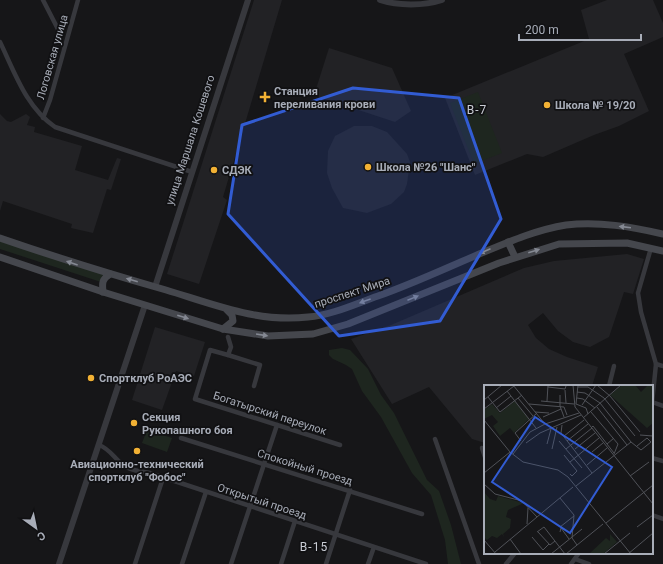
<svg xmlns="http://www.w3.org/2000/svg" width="663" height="564" font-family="Roboto,sans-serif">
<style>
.built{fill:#222225}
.green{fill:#1e261f}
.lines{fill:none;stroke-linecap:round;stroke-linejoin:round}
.minor{stroke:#37383d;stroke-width:4.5}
.tertiary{stroke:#37383d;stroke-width:6}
.secondary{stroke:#45474d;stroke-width:7}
.oneway{fill:#858993}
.marked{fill:#325cd3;fill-opacity:0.2;stroke:#325cd3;stroke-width:3;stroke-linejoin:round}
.poi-dot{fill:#f2b134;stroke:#111113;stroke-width:1.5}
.labels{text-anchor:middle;stroke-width:3.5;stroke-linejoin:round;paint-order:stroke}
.street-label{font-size:11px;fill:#a8adb8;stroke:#111113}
.poi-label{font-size:11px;font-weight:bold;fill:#a8adb8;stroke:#111113;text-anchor:start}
.neighbourhood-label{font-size:12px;letter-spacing:1px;fill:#c9ccd4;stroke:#111113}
.inset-road{fill:none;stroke:#505258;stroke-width:1}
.view{fill:#325cd3;fill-opacity:0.15;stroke:#325cd3;stroke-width:2}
.inset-edge{fill:none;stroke:#a8adb8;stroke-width:2}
</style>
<rect width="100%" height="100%" fill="#161618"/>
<!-- built -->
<g class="built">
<polygon points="254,0 282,0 223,197 227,200 199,284 167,274"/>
<polygon points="607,0 653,0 663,23 663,37 624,54 649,111 619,126 594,135 543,157 527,154 475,175 445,98 589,39 581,10"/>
<polygon points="329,48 392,68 411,111 395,122 319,97 316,89"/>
<polygon points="0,114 7,121 11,122 26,114 30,117 27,125 35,127 34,132 82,146 75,170 108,180 117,158 121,159 111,190 107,189 93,233 71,228 72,224 3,201 0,211"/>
<polygon points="354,126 372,126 387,132 407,154 410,162 407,184 404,192 391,204 367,213 343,208 332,188 327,173 328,151 335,136"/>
<polygon points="627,254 644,259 633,294 624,292 609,337 590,347 573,342 558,331 543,313 528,325 536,338 549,349 567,357 598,367 592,386 485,386 485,443 472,439 429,387 392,404 351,339 391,325 524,268 554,261"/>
<polygon points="155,327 205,342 194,376 176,371 162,410 132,400"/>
</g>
<!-- green -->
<g class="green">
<polygon points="478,92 502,153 474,164 450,103"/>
<polygon points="0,241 104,274 101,278 101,282 0,249"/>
<polygon points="342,348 350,350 368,369 381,395 394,413 427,480 439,491 451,525 461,564 448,564 445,540 431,495 412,473 381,417 362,391 352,369 346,365 333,359 329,355 329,350"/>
<polygon points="147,430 172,438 167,452 142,443"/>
</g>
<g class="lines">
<!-- minor -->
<g class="minor">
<polyline points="43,0 61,35"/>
<path d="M0,42c15,31 26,65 55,85l134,44"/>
<polyline points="43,118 50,100 78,0"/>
<polyline points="651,248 638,293 641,312 656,364 652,403"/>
<polyline points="228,337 231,347 228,355 260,365 254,386"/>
<polyline points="228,355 210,350 195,399 340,445"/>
<polyline points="656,364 663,366"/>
<polyline points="609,386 614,366"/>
<polyline points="652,402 663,406"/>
<polyline points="181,438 422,514"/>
<polyline points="435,439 479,564"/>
<path d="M99,445c11,4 15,13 24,20 7,6 18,6 27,8l276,91"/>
<polyline points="482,448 485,457"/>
<polyline points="652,458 663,461"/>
<polyline points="652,515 663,519"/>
<polyline points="575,559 589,564"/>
<polyline points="135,564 163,478"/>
<polyline points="182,564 206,492"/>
<polyline points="231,564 277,425"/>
<polyline points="281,564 295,521"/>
<polyline points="326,564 350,490"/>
<polyline points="368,564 374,547"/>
<polyline points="506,564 515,553"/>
<polyline points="571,564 579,553"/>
</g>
<!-- tertiary -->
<g class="tertiary">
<path d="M380,0c18,6 44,6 62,0"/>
<polyline points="155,287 248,0"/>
<polyline points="59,564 145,305"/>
</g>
<!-- secondary -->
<g class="secondary">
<path d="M0,238c55,19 110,36 166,52 47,14 92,33 142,27 24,-2 47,-13 70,-21 34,-12 66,-27 99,-41 29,-12 58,-25 89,-30 33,-4 66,2 97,9"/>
<polyline points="508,242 515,257"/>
<polyline points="0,257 103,292 223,329 268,336 313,334 348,324 499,263 559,244 627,243 663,251"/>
<path d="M103,292c-1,-9 -1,-13 7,-18"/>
<polyline points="223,329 233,321 232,315 227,310"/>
</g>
</g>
<!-- one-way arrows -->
<defs><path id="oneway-solid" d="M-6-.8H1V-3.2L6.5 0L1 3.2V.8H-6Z"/></defs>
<g class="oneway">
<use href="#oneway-solid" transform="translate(625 227) rotate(-173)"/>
<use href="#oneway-solid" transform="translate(485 251) rotate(157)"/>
<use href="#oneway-solid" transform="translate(534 251) rotate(-17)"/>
<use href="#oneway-solid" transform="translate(72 263) rotate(-161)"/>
<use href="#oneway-solid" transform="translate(132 280) rotate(-164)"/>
<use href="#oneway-solid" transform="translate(413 298) rotate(-22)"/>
<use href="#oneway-solid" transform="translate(365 301) rotate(160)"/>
<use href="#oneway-solid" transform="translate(183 317) rotate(17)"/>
<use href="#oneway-solid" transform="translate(262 335) rotate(9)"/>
</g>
<!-- marked area -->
<path class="marked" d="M353,88l106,10 42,121 -61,102 -101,15 -111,-122 14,-89z"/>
<!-- markers -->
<g class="poi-dot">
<path d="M263 91h4v4h4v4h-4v4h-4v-4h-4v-4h4z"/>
<circle cx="547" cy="105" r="4"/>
<circle cx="368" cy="167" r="4"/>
<circle cx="214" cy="170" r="4"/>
<circle cx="91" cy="378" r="4"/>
<circle cx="134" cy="423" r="4"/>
<circle cx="137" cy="451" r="4"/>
</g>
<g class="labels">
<!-- street labels -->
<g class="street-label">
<text transform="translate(52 57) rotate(-74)" y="4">Логовская улица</text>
<text transform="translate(190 140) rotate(-72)" y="4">улица Маршала Кошевого</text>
<text transform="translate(352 292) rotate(-18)" y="4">проспект Мира</text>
<text transform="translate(270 413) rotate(18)" y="4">Богатырский переулок</text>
<text transform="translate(305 467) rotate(17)" y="4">Спокойный проезд</text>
<text transform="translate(262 501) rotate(18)" y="4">Открытый проезд</text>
</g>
<!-- poi labels -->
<g class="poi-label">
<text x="274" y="95">Станция<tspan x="274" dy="13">переливания крови</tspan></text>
<text x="555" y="109">Школа № 19/20</text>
<text x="376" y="171">Школа №26 "Шанс"</text>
<text x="222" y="174">СДЭК</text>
<text x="99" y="382">Спортклуб РоАЭС</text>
<text x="142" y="421">Секция<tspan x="142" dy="13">Рукопашного боя</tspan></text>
<text x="137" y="468" text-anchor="middle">Авиационно-технический<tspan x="137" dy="13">спортклуб "Фобос"</tspan></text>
</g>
<!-- neighbourhood labels -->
<g class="neighbourhood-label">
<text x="477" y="114">В-7</text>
<text x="314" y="551">В-15</text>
</g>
</g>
<!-- overview -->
<g transform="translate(484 385)">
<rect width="169" height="169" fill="#161618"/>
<path d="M138,0h13l6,7 7,-7h5v38l-6,5 -37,-33zM31,16l14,18 -15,14 -4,-5 -10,8 -7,-10 5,-4 -6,-7 -8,4v-9l8,-6 8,9zM0,107l6,7 6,2 2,-5 26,7 -16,7 -2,7 5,2 -1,9 -7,6 1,3 -2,-3 -5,4 -5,-2 -5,4 -2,-2zM126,149l7,8 -14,12h-14l17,-16 4,3z" fill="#1e261f"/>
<path class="inset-road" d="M29,0l32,39M89,0l2,22 78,97M94,0l-2,19 10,4 2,6M113,0l13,11M64,2l17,2 1,-3M94,2h10l16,11 31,38M81,5l1,13M23,6l29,37M93,7l8,1 15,10 31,39M76,10v11l4,11M126,11l30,36M4,12l12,15 22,-17M34,13l15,18M93,13l6,1 12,9M0,15l18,-15M57,16l33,3M63,16l1,-16M45,19l35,3 3,8M98,20l14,-20M113,22l30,38M12,23l15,-12M0,24l30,-23M51,27l14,1M107,27l27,32 -4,10M59,32l18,-8M99,33l38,-33M0,35l26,32M78,40l-1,8 31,40M107,43l2,-2 14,18M156,50l13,1M80,51l20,-16M130,53l-7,6 7,9M37,56l-6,-8 22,-20M75,56l23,27M83,56l21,-17M147,57l10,8 10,-8 -4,-4 -10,8M42,58l14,-10 41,-18M63,59l4,-15M68,64l5,-22M82,64l26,-21M91,64l20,-16M108,67l11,-9M29,69l17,-22 15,-8 34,-11M80,70l13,16 -5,5 -2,-2M86,77l29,-24M103,80l20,-17M0,88l26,-21 13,10 35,8 10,7 63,77M146,91l19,-14M0,99l11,10 27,7 15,16M92,101l55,-44M76,113l14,17 -2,23 5,7M122,138l47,-38M43,139l1,-16M76,142l14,-11M153,142l16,-12M53,147l7,-5 21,27M54,147l12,13 5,-4M76,147l1,-4 8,11M48,152l11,13 6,-6M26,154l11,15M0,155l12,14M11,167l78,-65M67,169l31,-25M82,169l37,-30M120,169l26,-21M144,169l25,-21"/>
<path class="view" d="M51,32l77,50 -42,66 -78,-51z"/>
<rect width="169" height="169" class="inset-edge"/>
</g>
<!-- north arrow -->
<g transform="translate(36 528) rotate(147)" stroke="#111113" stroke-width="3" paint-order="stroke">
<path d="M0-3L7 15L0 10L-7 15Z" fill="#a8adb8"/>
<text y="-6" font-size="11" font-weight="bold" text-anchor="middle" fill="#a8adb8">С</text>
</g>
<!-- scale -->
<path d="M519 34v6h122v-6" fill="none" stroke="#a8adb8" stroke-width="2"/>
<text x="525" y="34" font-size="12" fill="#a8adb8" stroke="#111113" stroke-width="3" paint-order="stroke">200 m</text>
</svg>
